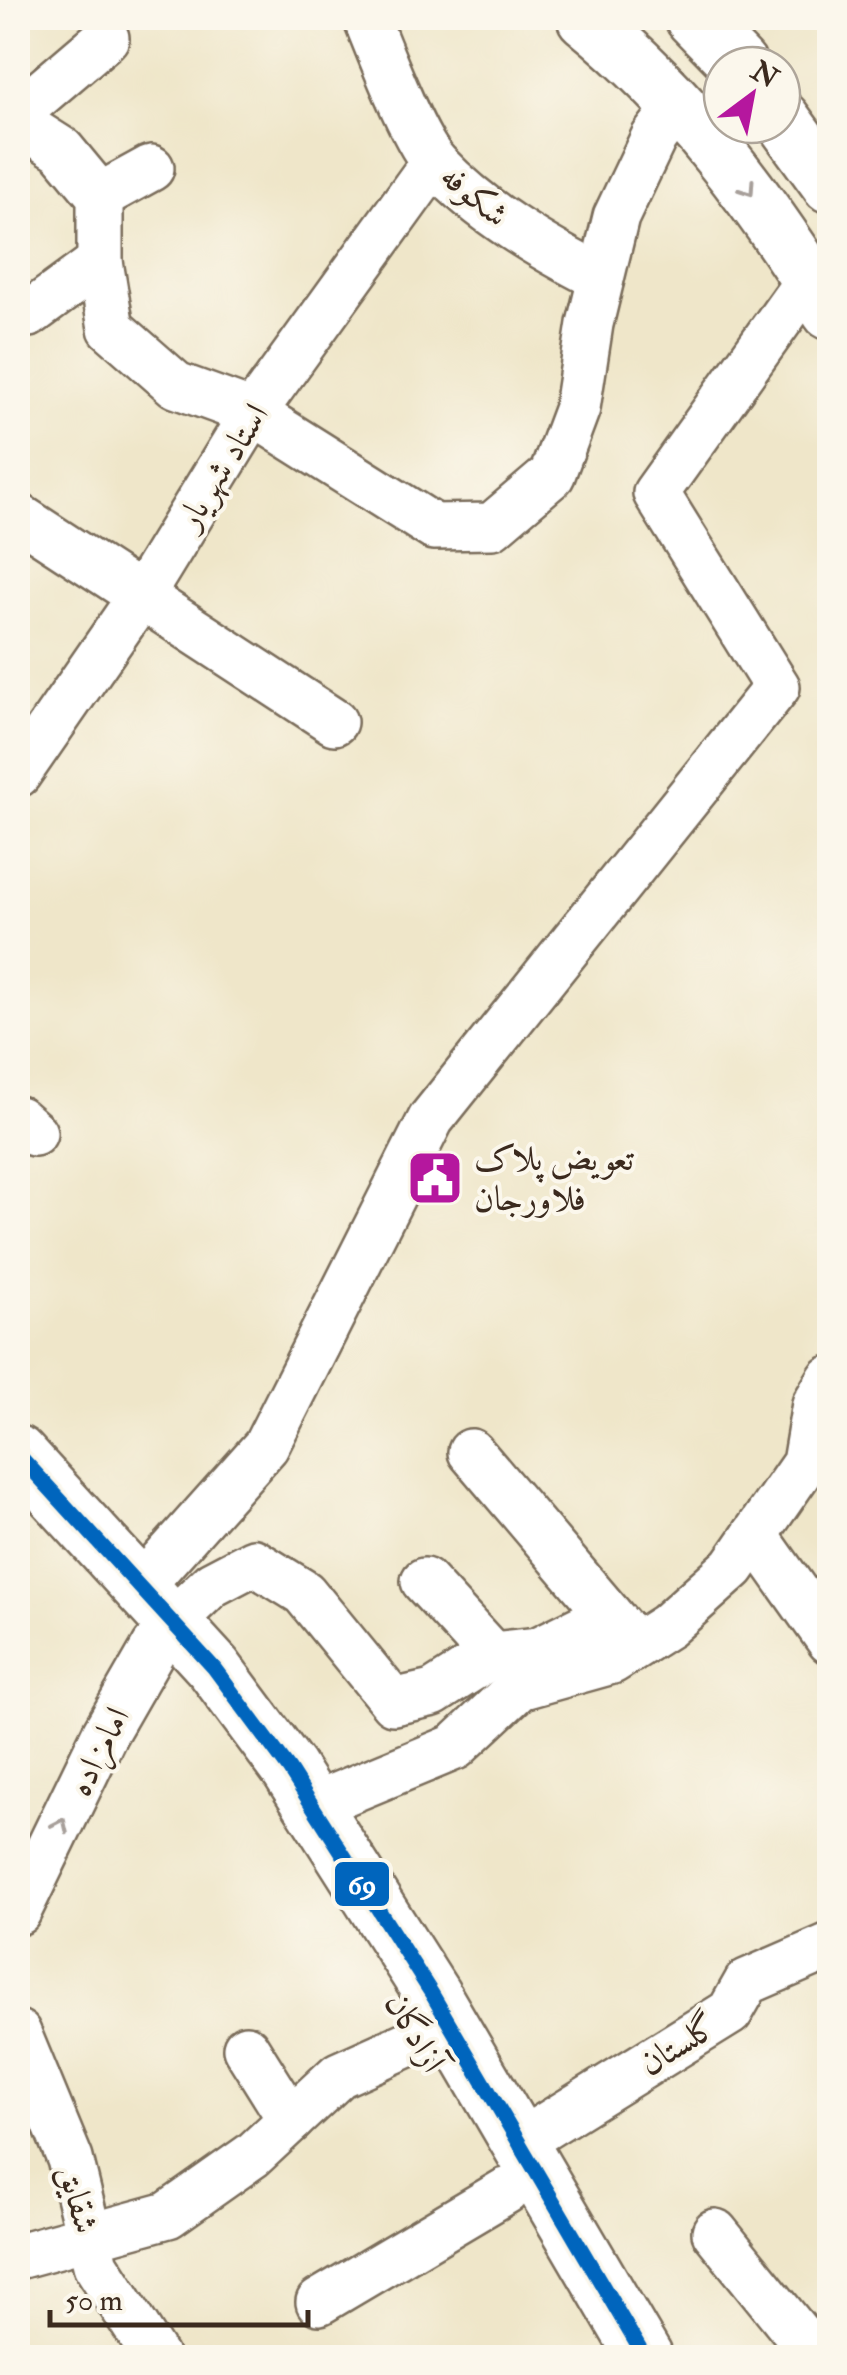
<svg xmlns="http://www.w3.org/2000/svg" width="847" height="2375" font-family="'IM FELL Double Pica',Amiri,serif">
<style>
.lines{fill:none;stroke-linecap:round;stroke-linejoin:round}
.minor-casing{stroke:#7a6c5a;stroke-width:50}
.major-casing{stroke:#7a6c5a;stroke-width:60}
.minor{stroke:#fff;stroke-width:45}
.major{stroke:#fff;stroke-width:55}
.bus-1-casing{stroke:#fbf7ec;stroke-width:22}
.bus-1{stroke:#0065bd;stroke-width:15}
.oneway{stroke:#a79f9a}
.labels{text-anchor:middle;stroke-width:8;stroke-linejoin:round;paint-order:stroke}
.street-label{font-size:35px;fill:#3b2a1e;stroke:#fbf7ec}
.poi-label{font-size:35px;fill:#3b2a1e;stroke:#fbf7ec;text-anchor:start}
.line-badge{stroke:#fbf7ec;stroke-width:4}
.badge-label{font-size:28px;text-anchor:middle;font-weight:bold;fill:#fff}
</style>
<rect width="100%" height="100%" fill="#fbf7ec"/>
<filter id="ink" filterUnits="userSpaceOnUse"><feTurbulence type="fractalNoise" baseFrequency=".01" numOctaves="2"/><feDisplacementMap in="SourceGraphic" scale="20" xChannelSelector="R" yChannelSelector="G"/><feConvolveMatrix kernelMatrix="1 2 1 2 8 2 1 2 1" color-interpolation-filters="sRGB"/></filter>
<filter id="wash" filterUnits="userSpaceOnUse"><feTurbulence type="fractalNoise" baseFrequency=".0048" numOctaves="4" result="noise"/><feDisplacementMap in="SourceGraphic" scale="40" xChannelSelector="R" yChannelSelector="G"/><feGaussianBlur stdDeviation="2.25" result="paint"/><feColorMatrix in="noise" values="0 0 0 0 0 0 0 0 0 0 0 0 0 0 0 0 0 1.4 0 .05"/><feComposite in="paint" operator="in"/></filter>
<g filter="url(#wash)">
<rect width="100%" height="100%" fill="#efe6c9"/>
</g>
<g filter="url(#ink)">
<g class="lines">
<!-- minor casing -->
<g class="minor-casing">
<g id="minor">
<path d="M366,18c14,34 47,122 70,146 46,49 106,84 165,114"/>
<polyline points="18,113 106,38"/>
<polyline points="18,122 62,150 100,196 100,262 111,328 176,385 253,413 434,527 492,526 552,475 577,408 590,324 616,217 654,137 679,104"/>
<polyline points="100,196 151,168"/>
<polyline points="29,314 100,262"/>
<polyline points="18,516 334,722"/>
<polyline points="18,774 141,596 253,413 434,162"/>
<polyline points="18,1119 34,1133"/>
<polyline points="471,1452 628,1637"/>
<polyline points="755,1535 830,1641"/>
<polyline points="424,1581 492,1655"/>
<polyline points="140,1587 266,1446 431,1119 777,687 656,493 809,279"/>
<polyline points="172,1622 212,1584 254,1562 304,1593 393,1702 433,1693 492,1655 538,1650 609,1615"/>
<polyline points="312,1806 455,1747 519,1687 612,1661 667,1626 733,1567 805,1463 815,1404 830,1379"/>
<polyline points="18,1912 105,1733 155,1646"/>
<polyline points="18,2033 70,2159 96,2265 156,2358"/>
<polyline points="246,2048 291,2120"/>
<polyline points="520,2142 730,2012 747,1982 830,1946"/>
<polyline points="715,2232 817,2358"/>
<polyline points="18,2256 168,2215 253,2155 339,2075 419,2039"/>
<polyline points="319,2302 506,2191"/>
</g>
</g>
<!-- major casing -->
<g class="major-casing">
<g id="major">
<path d="M585,18c101,82 176,183 245,294"/>
<polyline points="693,18 739,65"/>
<polyline points="782,119 830,185"/>
<polyline points="18,1454 214,1668 289,1769 432,1994 645,2358"/>
</g>
</g>
<!-- minor -->
<use href="#minor" class="minor"/>
<!-- major -->
<use href="#major" class="major"/>
<!-- bus-1 casing -->
<g class="bus-1-casing">
<polyline id="bus-1" points="18,1454 214,1668 289,1769 432,1994 645,2358"/>
</g>
<!-- bus-1 -->
<use href="#bus-1" class="bus-1"/>
</g>
<!-- one-way arrows -->
<defs><path id="oneway-chevron" d="M-2-3.5L2.5 0L-2 3.5" fill="none" stroke-width="1.6" stroke-linecap="round" stroke-linejoin="round" transform="scale(2.5)"/></defs>
<g class="oneway">
<use href="#oneway-chevron" transform="translate(748 189) rotate(56)"/>
<use href="#oneway-chevron" transform="translate(61 1825) rotate(-65)"/>
</g>
</g>
<!-- icons -->
<defs>
<g id="civic-square" transform="scale(2.875)"><rect x="-9" y="-9" width="18" height="18" rx="4" fill="#b5179e" stroke="#fbf7ec"/><path d="M-.6-6.5H3V-4.5H.6V-3L4-1V1h2V6H-6V1h2V-1L-.6-3ZM-1.2 2.5V6h2.4V2.5Z" fill="#fff"/></g>
</defs>
<g fill-rule="evenodd">
<use href="#civic-square" x="435" y="1178"/>
</g>
<g class="labels">
<!-- street labels -->
<g class="street-label">
<text transform="translate(475 195) rotate(40)" y="12">شکوفه</text>
<text transform="translate(222 466) rotate(-58)" y="12">استاد شهریار</text>
<text transform="translate(98 1751) rotate(-63)" y="12">امامزاده</text>
<text transform="translate(416 2032) rotate(60)" y="12">آزادگان</text>
<text transform="translate(678 2044) rotate(-32)" y="12">گلستان</text>
<text transform="translate(79 2199) rotate(75)" y="12">شقایق</text>
</g>
<!-- poi labels -->
<g class="poi-label">
<text x="474" y="1170">تعویض پلاک<tspan x="474" dy="40">فلاورجان</tspan></text>
</g>
</g>
<rect class="line-badge" x="333" y="1860" width="58" height="48" rx="10" fill="#0065bd"/>
<g class="badge-label">
<text x="362" y="1894">69</text>
</g>
<!-- margin -->
<rect width="847" height="2375" fill="none" stroke="#fbf7ec" stroke-width="60"/>
<!-- north arrow -->
<g transform="translate(752 95) rotate(32)"><circle r="48" fill="#fbf7ec" stroke="#aea59a" stroke-width="2.5"/>
<path d="M0-8L18 38L0 25L-18 38Z" fill="#b5179e"/>
<text y="-15" font-size="28" font-weight="bold" text-anchor="middle" fill="#3b2a1e">N</text>
</g>
<!-- scale -->
<path d="M50 2310v15h258v-15" fill="none" stroke="#3b2a1e" stroke-width="5"/>
<text x="65" y="2310" font-size="30" fill="#3b2a1e" stroke="#fbf7ec" stroke-width="8" paint-order="stroke">50 m</text>
</svg>
